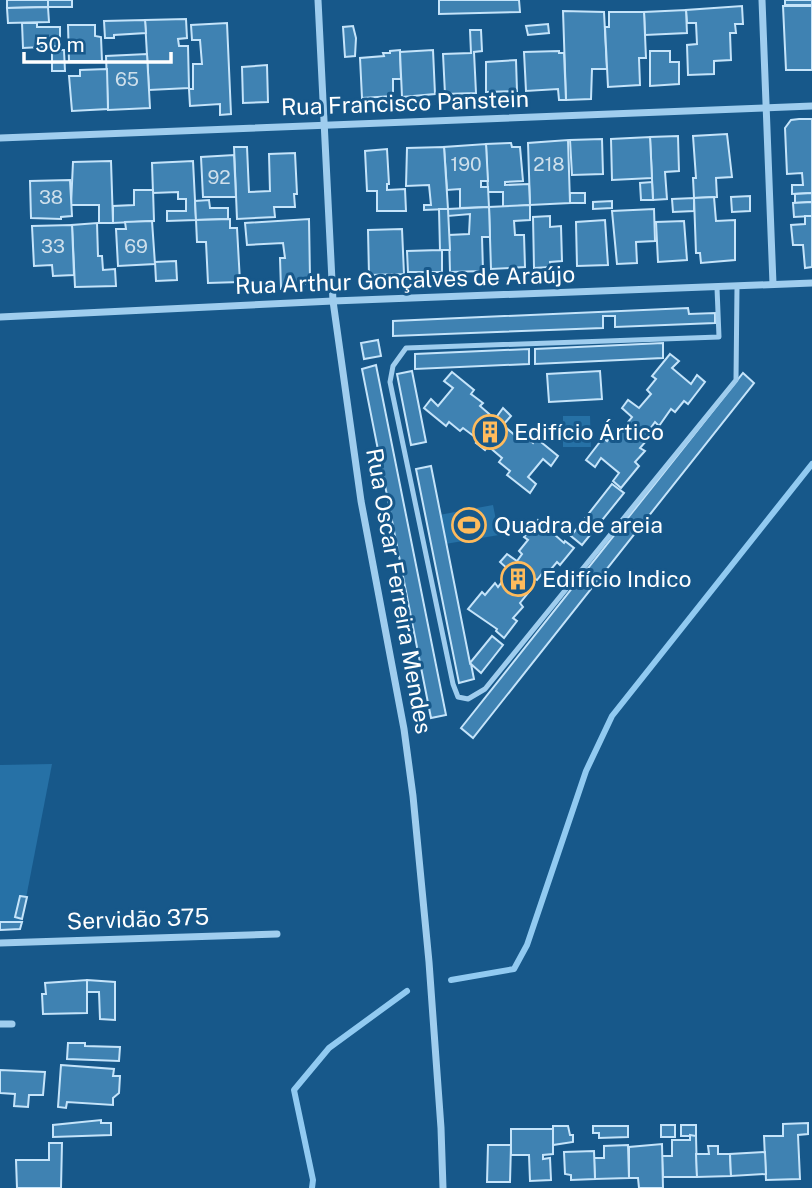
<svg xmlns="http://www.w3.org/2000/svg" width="812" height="1188" font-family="'Public Sans',sans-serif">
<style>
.green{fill:#2671a6}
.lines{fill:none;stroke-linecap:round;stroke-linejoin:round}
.stream{stroke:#91caf1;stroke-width:6}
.building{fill:#3f82b2;stroke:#c5e4fa;stroke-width:2}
.lane{stroke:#9fcdee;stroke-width:5}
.street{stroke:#9fcdee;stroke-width:7}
.labels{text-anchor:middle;stroke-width:6;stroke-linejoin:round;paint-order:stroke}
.number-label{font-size:19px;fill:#cfe0ec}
.street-label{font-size:23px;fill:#fff;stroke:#17588a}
.poi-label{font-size:23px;fill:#fff;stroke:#17588a;text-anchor:start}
</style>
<rect width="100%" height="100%" fill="#17588a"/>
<!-- green -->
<g class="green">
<polygon points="563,416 590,416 591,447 563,447"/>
<polygon points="493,505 499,535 445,544 439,515"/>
<polygon points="52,764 20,929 0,930 0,765"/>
</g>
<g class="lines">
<!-- stream -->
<g class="stream">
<polyline points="451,980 514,969 527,945 586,771 612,716 812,464"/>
<polyline points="312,1188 313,1180 294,1090 329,1048 407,991"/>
</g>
</g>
<!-- building -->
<g class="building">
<polygon points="7,0 48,0 48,7 7,8"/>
<rect x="48" y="0" width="24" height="7"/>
<polygon points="439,0 519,0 520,12 439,14"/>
<rect x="785" y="0" width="27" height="5"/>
<polygon points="742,6 743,24 735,24 736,33 730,33 731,60 714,61 714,74 688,75 687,45 697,44 696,23 687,23 686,10"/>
<polygon points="783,6 812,6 812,70 786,70"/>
<polygon points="48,7 49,22 8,23 7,8"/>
<polygon points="686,10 687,33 645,35 644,12"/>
<polygon points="563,11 604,12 607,69 592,69 591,99 566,100"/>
<polygon points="609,12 644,12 646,58 639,58 640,85 608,87 605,27 609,27"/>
<polygon points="186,19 187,38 178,39 179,46 188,46 189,88 149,90 145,20"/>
<polygon points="145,20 146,33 114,35 114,38 105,38 104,21"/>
<polygon points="22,23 37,23 37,27 60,27 60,46 23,48"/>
<polygon points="227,23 231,114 220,115 220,104 190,106 189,89 193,89 193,64 202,64 200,40 192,40 191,25"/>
<polygon points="548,24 549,33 528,35 526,26"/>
<polygon points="68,25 95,25 95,36 101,37 102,61 69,61"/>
<polygon points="353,26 356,38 355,56 345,57 343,27"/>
<polygon points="470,30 481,30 482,51 474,52 476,93 445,94 443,54 471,53"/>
<polygon points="52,50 64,50 65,71 52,71"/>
<polygon points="400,50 401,79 393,79 393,96 362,98 360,58 384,56 383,53 390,53 390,51"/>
<polygon points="433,50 435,94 402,97 400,52"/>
<polygon points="559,51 559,53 564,53 566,100 559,100 558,89 526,91 524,52"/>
<polygon points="650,51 670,51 670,62 679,62 679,84 650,86"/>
<polygon points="147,54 150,108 108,110 106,56"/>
<polygon points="516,60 517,91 486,92 486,62"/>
<polygon points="267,65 268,102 243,103 242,67"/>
<polygon points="107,69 108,109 72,111 69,76 80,76 80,70"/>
<polygon points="799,119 812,119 812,193 792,194 792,185 803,185 802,173 787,174 785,128 791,120"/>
<polygon points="727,134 732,177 716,178 717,197 694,198 693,178 696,178 693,136"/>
<polygon points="678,136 679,171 665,172 667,199 653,200 650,137"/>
<polygon points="650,137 652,178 612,180 611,139"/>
<polygon points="602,139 603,174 572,175 570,140"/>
<polygon points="568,140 570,203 530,205 528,143"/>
<polygon points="511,143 512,147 520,147 523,181 505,182 505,185 529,184 530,205 503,207 503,192 488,192 486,144"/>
<polygon points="486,144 488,181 481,181 481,187 488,187 489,207 460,208 460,189 447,190 444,147"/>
<polygon points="234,147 247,147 249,192 270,191 269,154 295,153 297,194 294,194 295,207 274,207 275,217 237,219"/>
<polygon points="444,147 448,209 424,210 424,205 431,205 429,185 406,186 407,148"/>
<polygon points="387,149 389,184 387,184 387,190 405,189 406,211 377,211 377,191 367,191 365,151"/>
<polygon points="234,155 236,197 203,197 201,157"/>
<polygon points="111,161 113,223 99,223 99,205 71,205 73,162"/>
<polygon points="193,161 196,220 167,221 167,211 186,211 186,199 178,199 178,192 153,193 152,163"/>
<polygon points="70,180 72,216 61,217 61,219 31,218 30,181"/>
<polygon points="652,182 653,200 641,200 640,183"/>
<polygon points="134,190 153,190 154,221 113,223 113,206 134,205"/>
<rect x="570" y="193" width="15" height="10"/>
<polygon points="812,193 812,202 795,203 795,194"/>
<polygon points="750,196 750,211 732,212 731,197"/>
<polygon points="714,197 716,221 735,220 735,260 701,263 700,253 696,253 694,198"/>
<polygon points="694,198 694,211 673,212 672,199"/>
<polygon points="209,200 210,208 228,208 228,219 196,220 195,201"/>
<polygon points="612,201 612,208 593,209 593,202"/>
<polygon points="812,202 812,216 794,217 793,203"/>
<polygon points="530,205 530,220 514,221 515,235 524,235 525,267 491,269 489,207"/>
<polygon points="489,207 490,237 482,237 483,271 450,272 449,235 469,234 470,214 448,216 448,209"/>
<polygon points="439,209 448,209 450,250 442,250 442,272 408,272 407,251 440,250"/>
<polygon points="654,209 655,241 636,242 637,263 617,264 612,211"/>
<polygon points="550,216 550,227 561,226 562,261 550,262 550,267 534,268 533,217"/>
<polygon points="805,216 812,216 812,267 805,268 803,245 793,245 791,225 805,224"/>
<polygon points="230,219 230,228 237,228 240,282 208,283 206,242 197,242 196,220"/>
<polygon points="309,219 310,278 304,285 285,285 284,289 281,289 280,258 285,258 283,243 247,245 245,223"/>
<polygon points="605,220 608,265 577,266 576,222"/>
<polygon points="152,221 155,264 118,266 116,229 126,229 125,222"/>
<polygon points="684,221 687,260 658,262 656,222"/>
<polygon points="97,223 98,256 102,256 103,270 115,269 116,286 75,287 72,225"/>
<polygon points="72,225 74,275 53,276 52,265 34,266 32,226"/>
<polygon points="402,229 404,274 369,275 368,230"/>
<polygon points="176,261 177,280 156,281 155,262"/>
<polygon points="688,308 689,314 715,313 715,323 615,327 615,316 603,316 603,328 393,336 393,321"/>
<polygon points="378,340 381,356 364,359 361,343"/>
<polygon points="663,343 663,358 535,364 535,349"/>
<polygon points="529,349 529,364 415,369 415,354"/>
<polygon points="670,354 679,361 672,368 691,384 697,375 705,382 688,404 684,401 675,412 671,409 659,426 655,422 650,429 653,433 640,448 645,451 635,462 639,466 621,488 613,481 619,473 601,458 595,467 586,460 603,438 607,441 616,429 620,432 632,417 622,408 628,400 639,408 651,394 647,390 656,379 652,376"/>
<polygon points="376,365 446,715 431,718 362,369"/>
<polygon points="412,371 426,442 411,445 397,374"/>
<polygon points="600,371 602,399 549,402 547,374"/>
<polygon points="452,372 474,390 471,394 483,403 480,406 495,419 503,408 511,416 503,425 518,438 521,433 533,443 536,438 558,456 551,466 543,459 528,477 536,484 530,493 507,475 510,471 499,462 502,458 488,446 485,450 476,443 479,440 463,428 460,431 449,422 446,426 424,408 431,399 438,406 453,388 444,381"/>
<polygon points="743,373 754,383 473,738 461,728"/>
<polygon points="431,466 470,663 492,636 503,645 481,673 471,664 474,679 459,683 416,469"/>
<polygon points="612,484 624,493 582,545 571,536"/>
<polygon points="538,520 564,543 565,541 574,548 560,565 557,562 547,574 544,571 537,580 534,578 528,584 532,588 520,603 523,607 513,618 517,621 504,638 496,631 497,629 468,609 482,592 485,595 495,583 498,587 510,571 500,562 507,554 517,561 522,554 519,551 528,540 524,537"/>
<polygon points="20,896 27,897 22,919 15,917"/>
<polygon points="0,922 22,922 20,929 0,930"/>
<polygon points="87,980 87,1013 43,1014 42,994 46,994 45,983"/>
<polygon points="87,980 115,982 115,1020 100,1019 99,992 87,992"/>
<polygon points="68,1043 85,1043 85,1046 120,1047 119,1061 67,1059"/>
<polygon points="61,1065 114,1069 113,1076 120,1076 119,1093 113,1098 113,1105 67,1102 66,1108 58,1107"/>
<polygon points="0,1070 45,1072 43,1095 29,1095 28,1107 14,1106 15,1094 0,1093"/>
<polygon points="101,1120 101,1123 111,1123 111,1135 53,1137 53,1125"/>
<polygon points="808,1123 808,1134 798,1135 800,1179 766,1180 764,1136 783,1136 783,1124"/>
<rect x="661" y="1125" width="14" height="12"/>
<rect x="681" y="1125" width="15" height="11"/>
<polygon points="553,1126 568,1126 570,1135 573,1135 573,1142 553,1145"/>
<polygon points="593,1126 628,1126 628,1137 599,1138 599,1133 593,1133"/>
<polygon points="511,1129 553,1129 553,1154 543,1155 543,1159 550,1158 551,1180 530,1181 529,1155 511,1155"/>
<polygon points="690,1135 696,1136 697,1177 663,1177 662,1156 672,1156 672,1140 690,1140"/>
<polygon points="49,1143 62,1143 61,1188 17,1188 16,1160 49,1160"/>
<polygon points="662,1144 663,1188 639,1188 638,1178 629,1178 629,1147"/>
<polygon points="488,1145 511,1145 510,1182 487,1182"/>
<polygon points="628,1145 629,1178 595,1179 594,1158 604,1158 604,1146"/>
<polygon points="708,1146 718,1146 718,1154 730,1154 731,1176 697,1177 696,1154 709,1154"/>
<polygon points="594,1151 595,1179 571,1180 571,1175 565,1174 564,1152"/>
<polygon points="765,1152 766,1174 731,1176 730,1154"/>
</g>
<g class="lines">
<!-- lane -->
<polyline class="lane" points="717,288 719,337 406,348 393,366 390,382 453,684 458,697 468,699 485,689 736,380 737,287"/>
<!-- street -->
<g class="street">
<polyline points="318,0 333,301 361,501 404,729 413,796 429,962 441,1128 443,1188"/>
<polyline points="762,0 773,284"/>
<polyline points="0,138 812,106"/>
<polyline points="0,317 333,301 812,283"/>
<polyline points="0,943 277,934"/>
<polyline points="0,1024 12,1024"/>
</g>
</g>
<!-- icons -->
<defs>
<g id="building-ring" transform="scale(1.75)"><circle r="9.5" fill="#17588a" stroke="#ffbb5c" stroke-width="1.5"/><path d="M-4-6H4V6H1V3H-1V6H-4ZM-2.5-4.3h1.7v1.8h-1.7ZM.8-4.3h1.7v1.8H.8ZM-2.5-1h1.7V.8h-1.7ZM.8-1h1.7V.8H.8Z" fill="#ffbb5c"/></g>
<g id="stadium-ring" transform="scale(1.75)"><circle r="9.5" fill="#17588a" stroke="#ffbb5c" stroke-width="1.5"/><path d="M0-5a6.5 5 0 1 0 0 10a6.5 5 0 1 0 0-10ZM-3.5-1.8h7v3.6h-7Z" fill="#ffbb5c"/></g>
</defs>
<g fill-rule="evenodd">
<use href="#building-ring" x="490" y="432"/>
<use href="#stadium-ring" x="469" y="525"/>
<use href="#building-ring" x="518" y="579"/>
</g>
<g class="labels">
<!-- number labels -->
<g class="number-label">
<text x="127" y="86">65</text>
<text x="466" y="171">190</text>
<text x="549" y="171">218</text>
<text x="219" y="184">92</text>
<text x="51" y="204">38</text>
<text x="53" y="253">33</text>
<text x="136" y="253">69</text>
</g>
<!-- street labels -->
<g class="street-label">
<text transform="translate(405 103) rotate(-2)" y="8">Rua Francisco Panstein</text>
<text transform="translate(405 280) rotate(-2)" y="8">Rua Arthur Gonçalves de Araújo</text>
<text transform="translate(399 591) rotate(80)" y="8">Rua Oscar Ferreira Mendes</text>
<text transform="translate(138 919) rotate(-2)" y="8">Servidão 375</text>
</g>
<!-- poi labels -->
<g class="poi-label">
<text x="514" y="440">Edifício Ártico</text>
<text x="494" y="533">Quadra de areia</text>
<text x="542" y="587">Edifício Indico</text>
</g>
</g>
<!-- scale -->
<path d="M24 52v10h147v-10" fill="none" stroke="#ffffff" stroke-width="3.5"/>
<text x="35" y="52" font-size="21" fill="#ffffff" stroke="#17588a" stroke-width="5" paint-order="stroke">50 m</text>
</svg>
